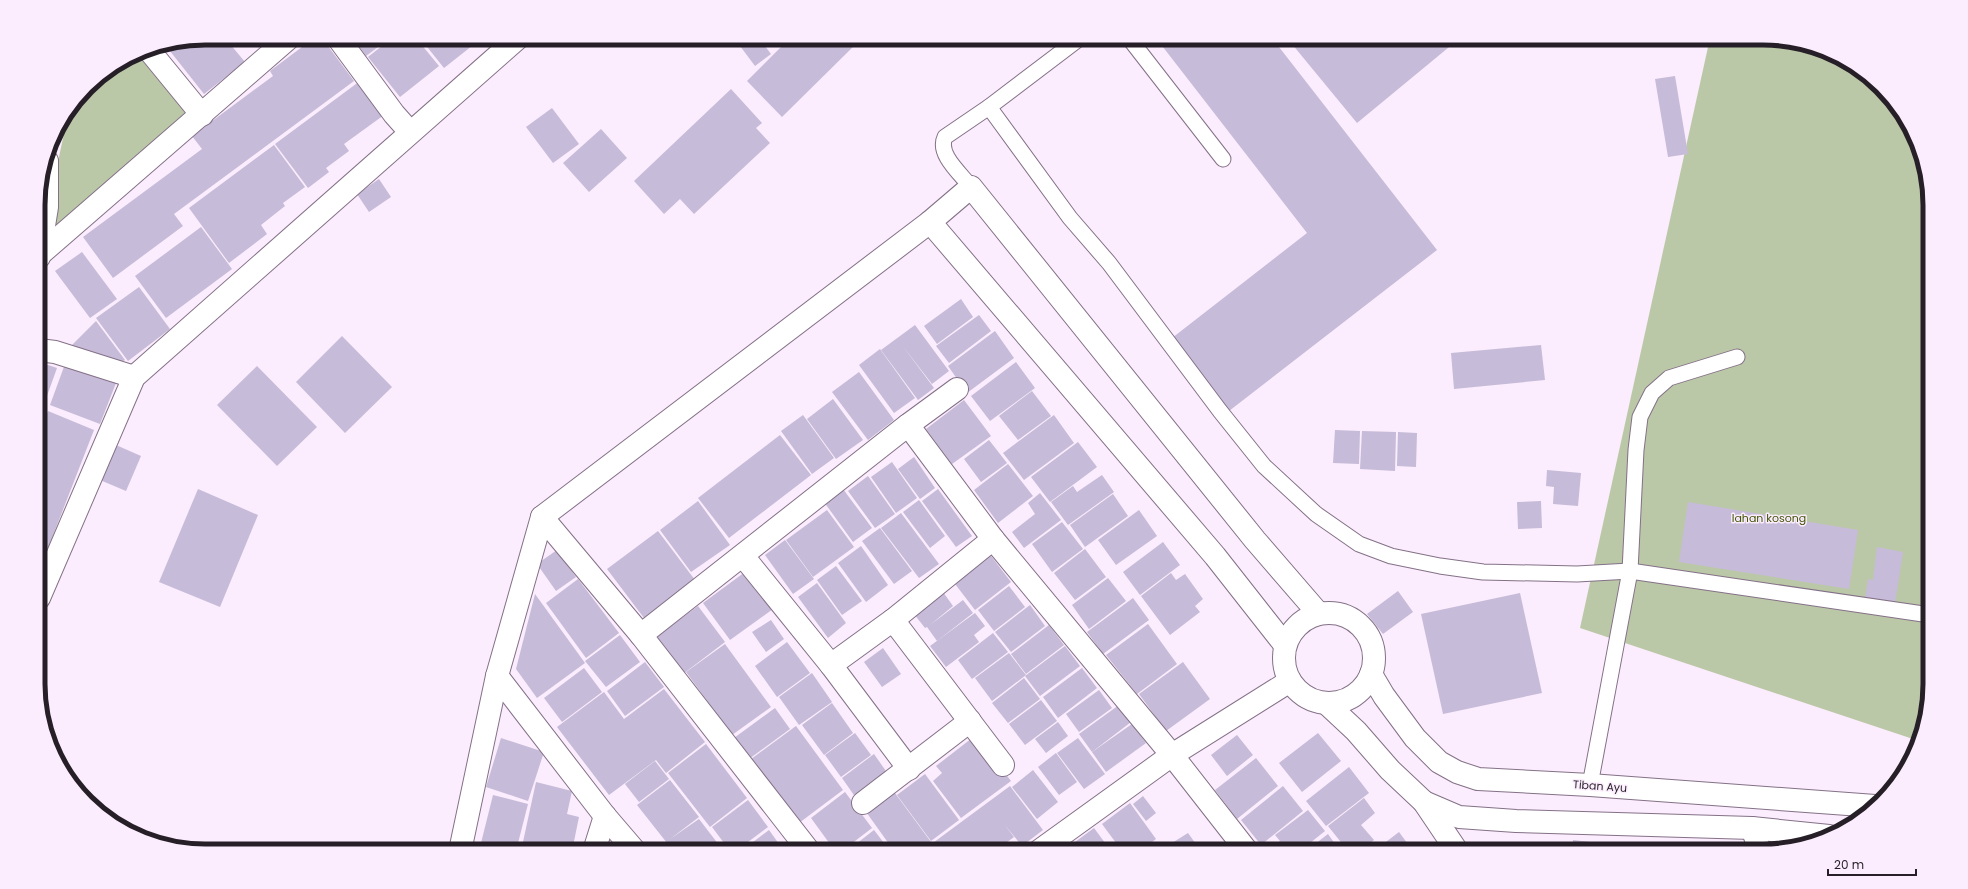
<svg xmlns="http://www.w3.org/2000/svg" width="1968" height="889" font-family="Poppins,sans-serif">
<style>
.green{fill:#bbc8a8}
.building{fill:#c6bbd8}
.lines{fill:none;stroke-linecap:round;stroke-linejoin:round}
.service-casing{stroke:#847087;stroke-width:17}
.minor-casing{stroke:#847087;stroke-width:24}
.service{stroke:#fff;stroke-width:15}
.minor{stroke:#fff;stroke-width:22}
.labels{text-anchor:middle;stroke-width:3;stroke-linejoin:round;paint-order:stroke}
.park-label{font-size:11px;fill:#405404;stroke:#fbedfd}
.street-label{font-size:11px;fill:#271f28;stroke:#fbedfd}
.rim{fill:none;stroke:#271f28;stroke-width:5}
</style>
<rect width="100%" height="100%" fill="#fbedfd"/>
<!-- green -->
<g class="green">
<polygon points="1710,38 1763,38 1827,51 1865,73 1896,103 1917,141 1929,183 1930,684 1919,741 1580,628"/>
<polygon points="141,51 202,115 40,245 68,115 95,80"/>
</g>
<!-- building -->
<g class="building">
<polygon points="205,38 225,38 245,62 204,94 166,46"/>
<polygon points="237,38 253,38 243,46"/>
<polygon points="314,38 322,38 354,81 174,214 183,226 113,278 83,237 202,149 192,136 273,76 270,71"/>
<polygon points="353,38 390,38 366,56"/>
<polygon points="392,38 416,38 439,66 400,97 368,57"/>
<polygon points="420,38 482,38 444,68"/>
<polygon points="734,38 759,38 771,54 755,66"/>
<polygon points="775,38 784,38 780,42"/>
<polygon points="790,38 862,38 782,117 747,81"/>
<polygon points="1156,38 1272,38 1437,250 1229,411 1172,338 1307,233"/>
<polygon points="1287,38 1460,38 1357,123"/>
<polygon points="1675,76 1688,154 1668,157 1655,79"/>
<polygon points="360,81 384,115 344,144 349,151 326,168 329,172 308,188 275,144"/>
<polygon points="731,89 762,123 756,128 770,143 694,214 680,199 664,214 634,181"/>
<polygon points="552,108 579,144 553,163 526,127"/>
<polygon points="601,129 627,158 589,192 563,163"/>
<polygon points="274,145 305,187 283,203 285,206 261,225 267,234 229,263 189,208"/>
<polygon points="379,179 391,197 369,212 357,194"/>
<polygon points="201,227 232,269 166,318 135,276"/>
<polygon points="82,252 117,299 90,318 55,271"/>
<polygon points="139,287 170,329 128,361 96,318"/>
<polygon points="961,299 973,317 937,344 924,326"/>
<polygon points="979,315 991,331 949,363 936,346"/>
<polygon points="96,321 125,360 114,367 72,345"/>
<polygon points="915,325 949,371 932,384 902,345 934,388 918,400 881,350"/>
<polygon points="995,331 1014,358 967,393 948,366"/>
<polygon points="342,336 392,387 345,433 296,382"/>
<polygon points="1541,345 1545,380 1454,389 1451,353"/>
<polygon points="880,349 915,398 894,413 859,365"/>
<polygon points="39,362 57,368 43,407 39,405"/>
<polygon points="1016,362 1035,388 990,421 971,396"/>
<polygon points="65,364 116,383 100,424 50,405"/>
<polygon points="257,366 317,427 277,466 217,405"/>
<polygon points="859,372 894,420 868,440 832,392"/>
<polygon points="1032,391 1051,416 1018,440 999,416"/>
<polygon points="833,399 863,440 836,459 807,419"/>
<polygon points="964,400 991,436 952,464 926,429"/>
<polygon points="39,407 42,408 39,417"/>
<polygon points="48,411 94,430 43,561 39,560 39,434"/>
<polygon points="803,415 834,458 812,474 781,431"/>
<polygon points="1054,415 1074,443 1024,480 1003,453"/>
<polygon points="1335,430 1360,431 1359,464 1333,463"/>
<polygon points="1362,431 1396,432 1395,471 1360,469"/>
<polygon points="1398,432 1417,433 1416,467 1397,466"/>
<polygon points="780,435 811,475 729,538 698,498"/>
<polygon points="989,440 1007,463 981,482 964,459"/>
<polygon points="1078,442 1097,467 1050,502 1031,477"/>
<polygon points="116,445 141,456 126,491 100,480"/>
<polygon points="914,457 935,488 920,499 898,469"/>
<polygon points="892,462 917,498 896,513 871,477"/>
<polygon points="1008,464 1033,496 998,523 974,490"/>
<polygon points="1547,470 1581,473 1578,506 1553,504 1554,487 1546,486"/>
<polygon points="1102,475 1114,492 1068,525 1051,502 1073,486 1077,492"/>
<polygon points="868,476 895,514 875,528 848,491"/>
<polygon points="198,489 258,515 220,607 159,582"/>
<polygon points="843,489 872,528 853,542 824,502"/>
<polygon points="938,489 972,536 956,547 922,501"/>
<polygon points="1040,493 1061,520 1024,548 1012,532 1035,514 1028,503"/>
<polygon points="1113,494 1128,516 1085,547 1070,525"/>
<polygon points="919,500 945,536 930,548 903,512"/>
<polygon points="698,501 730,545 691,572 660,530"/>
<polygon points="1541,501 1542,528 1518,529 1517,502"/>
<polygon points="1688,502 1858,530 1849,589 1679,562"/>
<polygon points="827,510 854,547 813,577 786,540"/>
<polygon points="1139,510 1157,536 1116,565 1098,540"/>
<polygon points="901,513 939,564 919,578 881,528"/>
<polygon points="1062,522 1083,549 1052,572 1032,544"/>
<polygon points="880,528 912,571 894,584 862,541"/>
<polygon points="658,531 695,580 644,618 607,569"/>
<polygon points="785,540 814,579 793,594 765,555"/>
<polygon points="1163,542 1180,565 1140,595 1123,572"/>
<polygon points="861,546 888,585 866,602 838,563"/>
<polygon points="1877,547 1903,552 1895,604 1865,599 1868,579 1873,580"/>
<polygon points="1085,549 1106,577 1075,600 1054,573"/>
<polygon points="557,550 576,577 556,591 537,564"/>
<polygon points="988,552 1011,582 975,610 952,580"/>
<polygon points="836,566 862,601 842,615 817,580"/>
<polygon points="745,572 773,609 730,640 703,603"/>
<polygon points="1171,573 1176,580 1185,574 1203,599 1195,606 1200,612 1170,635 1141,596"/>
<polygon points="1108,578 1126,601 1089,629 1072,605"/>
<polygon points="578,579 619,633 586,658 546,603"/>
<polygon points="817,583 846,623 828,638 798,597"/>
<polygon points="1009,586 1025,607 994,631 978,610"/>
<polygon points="1398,591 1413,612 1383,634 1367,614"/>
<polygon points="943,592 953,606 930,625 963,600 973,613 937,641 927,627 925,628 914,614"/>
<polygon points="1520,593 1542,693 1443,714 1421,614"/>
<polygon points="535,594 585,663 537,698 516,669"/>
<polygon points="1133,598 1149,620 1103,654 1087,632"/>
<polygon points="1030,605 1045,626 1011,652 995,632"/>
<polygon points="698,606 725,642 683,674 656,637"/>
<polygon points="975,613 985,626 974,635 979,642 946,667 930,646"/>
<polygon points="771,620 784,639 766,652 752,632"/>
<polygon points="1148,624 1177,664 1137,694 1106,655"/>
<polygon points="1049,625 1064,645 1026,674 1011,654"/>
<polygon points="993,633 1008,652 972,679 958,660"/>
<polygon points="620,635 640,662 606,687 585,661"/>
<polygon points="787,642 810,673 777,697 755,666"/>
<polygon points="725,644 771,707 732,735 686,672"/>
<polygon points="1065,646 1080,666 1040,696 1025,676"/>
<polygon points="883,648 901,674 882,687 864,662"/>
<polygon points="1009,653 1026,675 992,701 975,678"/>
<polygon points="645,662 664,687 625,716 607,691"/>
<polygon points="1183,662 1210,699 1166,731 1139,694"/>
<polygon points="584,668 602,692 562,722 544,698"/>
<polygon points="1082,668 1097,688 1058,718 1043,697"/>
<polygon points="812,673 832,702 799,725 779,697"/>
<polygon points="1024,678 1040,699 1008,723 992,703"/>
<polygon points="664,689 705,742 666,773 656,760 609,795 557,727 604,692 624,719"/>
<polygon points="1099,690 1112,708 1079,732 1066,714"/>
<polygon points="1041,700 1057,721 1025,745 1009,724"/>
<polygon points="832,703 853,733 824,755 802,725"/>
<polygon points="1119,705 1131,722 1092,752 1079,734"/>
<polygon points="775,708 790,729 749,759 734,738"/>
<polygon points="1058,722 1068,736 1046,753 1035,739"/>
<polygon points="1132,724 1146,743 1106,772 1092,752"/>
<polygon points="796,726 843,790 799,823 751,759"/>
<polygon points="855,733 871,755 841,777 825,755"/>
<polygon points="1318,733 1341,761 1302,792 1279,763"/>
<polygon points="976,735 1011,781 961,818 933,781 942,773 936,766"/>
<polygon points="1237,735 1253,755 1227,776 1211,755"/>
<polygon points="501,738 544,752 528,801 486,787"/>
<polygon points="1078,738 1105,774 1084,789 1057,753"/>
<polygon points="706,744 747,798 710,827 668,773"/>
<polygon points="1056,753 1077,782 1059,795 1038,767"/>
<polygon points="874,754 888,774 856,798 842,778"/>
<polygon points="1256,758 1278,786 1237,819 1215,790"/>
<polygon points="655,761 669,779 639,802 625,784"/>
<polygon points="1349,767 1369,793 1326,826 1306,801"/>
<polygon points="1033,770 1058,802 1037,819 1012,787"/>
<polygon points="925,774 959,820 931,841 897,795"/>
<polygon points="670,780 699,817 670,839 699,819 719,845 711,851 656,851 667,843 637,805"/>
<polygon points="536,782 572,791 567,814 579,817 572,851 521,851"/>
<polygon points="1010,786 1043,830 1022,846 1004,824 1014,837 995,851 922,851"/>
<polygon points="1283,786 1303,811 1261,845 1241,820"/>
<polygon points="892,789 931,842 919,851 894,851 864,809"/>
<polygon points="845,792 872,828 842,851 835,851 811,818"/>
<polygon points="493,795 528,804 516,851 479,851"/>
<polygon points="1143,796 1156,813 1146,821 1133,804"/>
<polygon points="1364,798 1375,813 1361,825 1374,840 1360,851 1348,851 1328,826"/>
<polygon points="748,800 768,827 736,851 730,851 712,827"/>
<polygon points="1130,803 1156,839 1140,851 1122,851 1102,824"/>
<polygon points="1308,810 1325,831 1300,851 1268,851 1280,841 1275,835"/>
<polygon points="1094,828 1111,851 1063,851 1071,845"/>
<polygon points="769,830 784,851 741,851"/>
<polygon points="874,830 890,851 847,851"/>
<polygon points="1399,832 1413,851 1374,851"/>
<polygon points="1188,833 1201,851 1161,851 1172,843"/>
<polygon points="1328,834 1340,851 1306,851"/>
<polygon points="1573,840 1608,844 1607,851 1572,851"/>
<polygon points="720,846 723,851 714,851"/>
</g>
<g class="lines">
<!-- service casing -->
<g class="service-casing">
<g id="service">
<polyline points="1129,38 1223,159"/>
<polyline points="989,107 1070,218 1109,263 1220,411 1264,466 1316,514 1359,544 1391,556 1440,566 1483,572 1577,574 1630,571 1930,615"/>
<path d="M971,187c-11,-14 -34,-33 -26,-50l44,-30 91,-69"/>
<polyline points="1590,785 1630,571 1636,450 1640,417 1652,393 1669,378 1737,357"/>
</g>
</g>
<!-- minor casing -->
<g class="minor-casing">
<g id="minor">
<polyline points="338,38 394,114 410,132"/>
<polyline points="148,49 202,115"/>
<polyline points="930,222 1215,556 1285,645"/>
<polyline points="39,255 289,38"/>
<polyline points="39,257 47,207 47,161"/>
<polyline points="39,350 55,352 134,377"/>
<polyline points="908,425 993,539 1172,755 1247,851"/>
<polyline points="542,517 641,635 809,851"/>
<polyline points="743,556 831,665 909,769"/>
<polyline points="39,598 134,377 518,38"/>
<circle cx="1329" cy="658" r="45"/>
<polyline points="893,620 1003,765"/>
<polyline points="641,635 908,425 957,389"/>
<polyline points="831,665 893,620 993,539"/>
<polyline points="1371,674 1384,696 1415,738 1439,762 1457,772 1478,779 1590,785 1875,806"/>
<polyline points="497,676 605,816 635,851"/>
<polyline points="1326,703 1356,731 1390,770 1424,802 1457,851"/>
<polyline points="1424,802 1459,817 1516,821 1752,828 1829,836"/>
<polyline points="863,803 970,721"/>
<polyline points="1752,828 1760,851"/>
<polyline points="460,851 497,676 542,517 930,222 971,187 1255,540 1319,614"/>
<polyline points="594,851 605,816"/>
<polyline points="1039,851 1172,755 1290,681"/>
</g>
</g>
<!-- service -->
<use href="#service" class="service"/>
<!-- minor -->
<use href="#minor" class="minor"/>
</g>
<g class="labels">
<!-- park labels -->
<g class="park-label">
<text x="1769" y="522">lahan kosong</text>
</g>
<!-- street labels -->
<g class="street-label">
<text transform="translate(1600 786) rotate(4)" y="4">Tiban Ayu</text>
</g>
</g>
<!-- crop -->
<path d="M0 0H1968V889H0ZM205 45H1763A160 160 0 0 1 1923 205V684A160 160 0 0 1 1763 844H205A160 160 0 0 1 45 684V205A160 160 0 0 1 205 45Z" fill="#fbedfd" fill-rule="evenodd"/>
<path class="rim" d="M205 45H1763A160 160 0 0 1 1923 205V684A160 160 0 0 1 1763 844H205A160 160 0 0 1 45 684V205A160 160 0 0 1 205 45Z"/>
<!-- scale -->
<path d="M1828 869v6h88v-6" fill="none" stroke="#271f28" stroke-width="2"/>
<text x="1834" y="869" font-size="12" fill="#271f28" stroke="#fbedfd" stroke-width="3" paint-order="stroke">20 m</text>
</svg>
